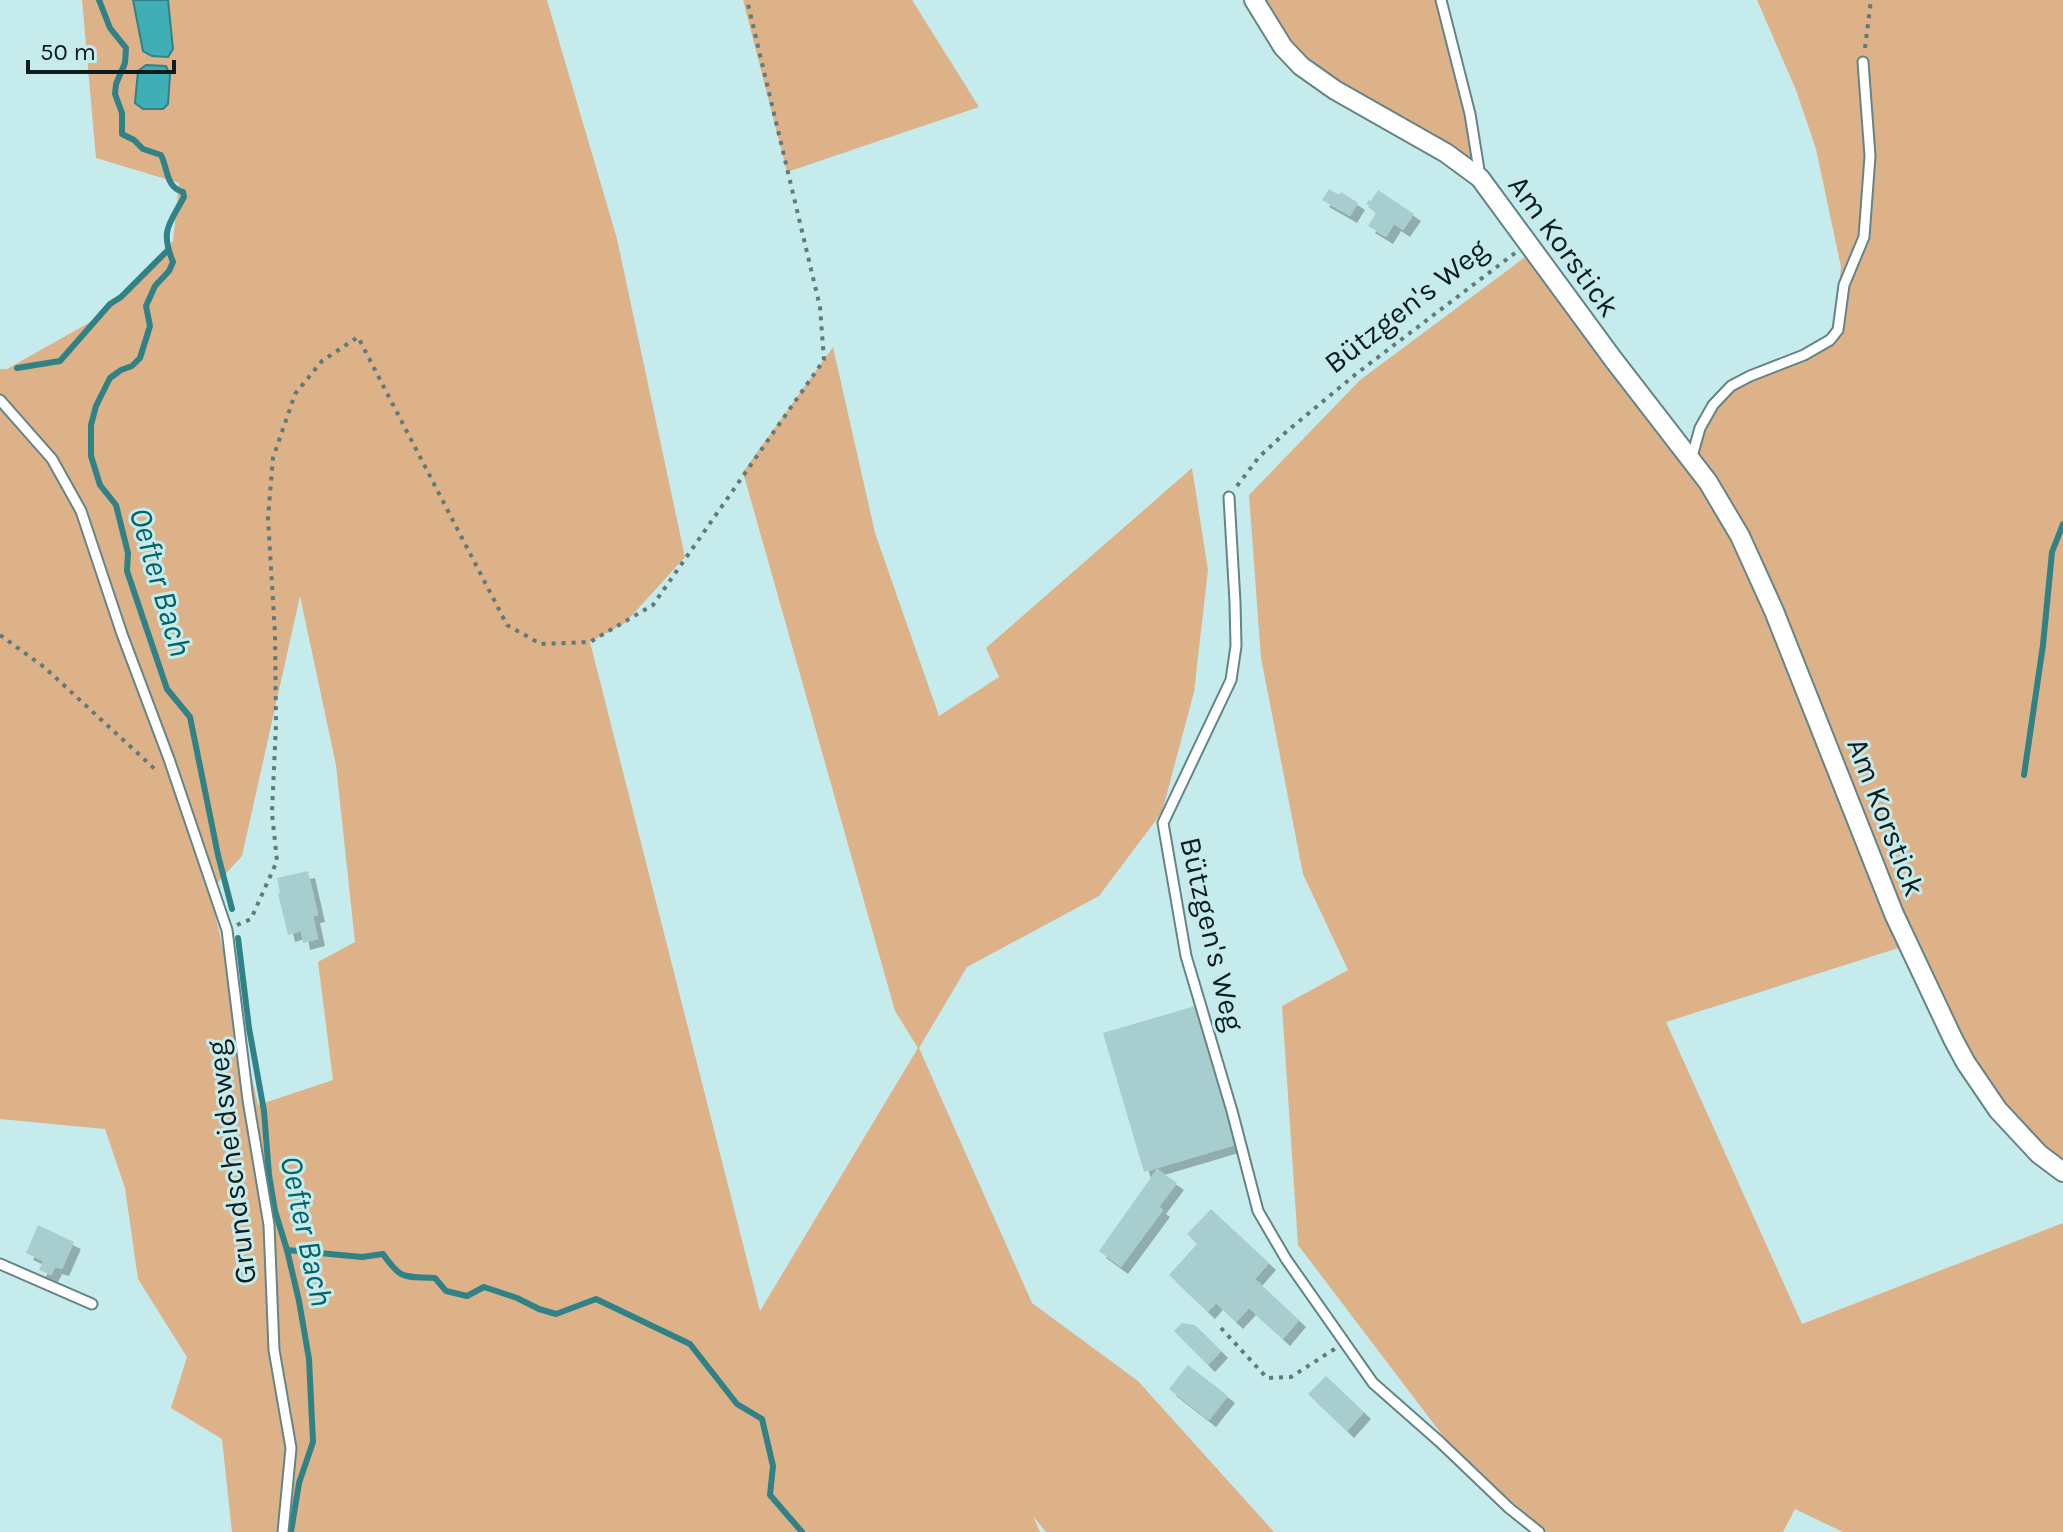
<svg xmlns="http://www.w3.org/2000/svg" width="2063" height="1532" font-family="Karla,sans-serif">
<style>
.green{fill:#ddb288;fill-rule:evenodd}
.water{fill:#40aeb5;stroke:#318287;stroke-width:2}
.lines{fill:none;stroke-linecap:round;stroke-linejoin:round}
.stream{stroke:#318287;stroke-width:6}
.building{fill:#a8cdcf;filter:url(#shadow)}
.service-casing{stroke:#638587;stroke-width:13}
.minor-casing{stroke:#638587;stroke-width:22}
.path{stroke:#60797b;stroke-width:4;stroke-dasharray:4 6;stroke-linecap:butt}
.service{stroke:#fff;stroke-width:9}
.minor{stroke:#fff;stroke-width:18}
.labels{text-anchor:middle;stroke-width:6;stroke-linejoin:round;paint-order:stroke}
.street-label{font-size:30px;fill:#0e1c1d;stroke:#c5ebed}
.water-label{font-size:32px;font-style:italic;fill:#036469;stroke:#c5ebed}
</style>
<defs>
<filter id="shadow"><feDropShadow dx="7" dy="7" stdDeviation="0" flood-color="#0004"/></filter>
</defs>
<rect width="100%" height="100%" fill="#c5ebed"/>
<!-- green -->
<g class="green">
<path d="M82,0h465l70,239 68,318 -60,66 -35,19 170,669 158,-263 -23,-37 -152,-539 90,-125 42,186 64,183 60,-39 -13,-29 206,-180 16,102 -14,122 -32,120 -63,84 -132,71 -48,81 113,255 106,78 136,151h-228l-13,-16 7,16h-808l-10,-93 -51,-31 16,-51 -49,-78 -13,-91 -20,-59 -105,-10v-750h7l87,-49 79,-79 6,-58 -83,-25zM300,596l36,169 19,177 -37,20 15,118 -75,25 -48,-214 32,-35z"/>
<polygon points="743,0 912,0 979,107 787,172"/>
<polygon points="1255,0 1440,0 1480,177 1301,66"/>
<polygon points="1757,0 2063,0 2063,1172 1999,1110 1908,945 1666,1022 1802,1324 2063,1223 2063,1532 1843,1532 1795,1509 1783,1532 1547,1532 1513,1503 1443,1436 1298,1245 1282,1006 1348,970 1303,874 1261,658 1249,495 1360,380 1528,255 1690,461 1701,427 1732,387 1829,340 1837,306 1841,267 1816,149 1796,90"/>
</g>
<!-- water -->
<g class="water">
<polygon points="133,0 168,0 173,49 168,57 152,56 143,51"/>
<polygon points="146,65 166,66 170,75 168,104 163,109 143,109 135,103 138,71"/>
</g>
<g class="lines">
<!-- stream -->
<g class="stream">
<path d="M99,0l11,28 16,20 -1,15 -9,21 -1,10 7,19v21l12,6 9,9 18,6c7,14 5,33 22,37l1,5c-15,28 -24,33 -11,65l-4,9 -14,15 -9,20 4,20 -10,32 -8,8 -11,4 -11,8 -14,28 -5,19v31l9,29 16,20 12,48 -1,18 40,118 23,28 28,138 14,54"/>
<polyline points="17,368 60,361 110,304 121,297 168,250"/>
<polyline points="2024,775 2043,645 2052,552 2063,524"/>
<polyline points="238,938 249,1028 264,1111 269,1175 275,1211 287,1250 299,1301 309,1359 313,1442 299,1483 291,1532"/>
<path d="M287,1250l75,7 21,-3c19,27 20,22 52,24l11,13 21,5 17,-9 33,11 22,11 17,5 40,-15 94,45 47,60 25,15 11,47 -3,29 32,37"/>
</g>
</g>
<!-- building -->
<g class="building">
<polygon points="1329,189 1339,195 1341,192 1358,203 1350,216 1322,200"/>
<polygon points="1378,190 1414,214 1403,230 1394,224 1386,237 1368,226 1376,213 1368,207 1369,205 1366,204 1369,200 1371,201"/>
<polygon points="308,871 318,915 313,916 318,939 303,943 301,931 288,935 278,893 280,893 277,878"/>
<polygon points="1195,1006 1235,1145 1144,1172 1103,1033"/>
<polygon points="1157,1169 1177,1183 1159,1207 1163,1210 1121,1267 1099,1251"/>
<polygon points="1211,1209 1269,1263 1255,1279 1299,1320 1283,1339 1249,1308 1236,1322 1216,1303 1208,1312 1169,1275 1197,1244 1187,1234"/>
<polygon points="38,1225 74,1242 62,1269 55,1267 51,1275 39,1270 43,1261 26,1253"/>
<polygon points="1182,1323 1195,1325 1221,1351 1208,1365 1174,1331"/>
<polygon points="1188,1365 1228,1396 1209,1420 1169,1389"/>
<polygon points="1326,1376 1364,1412 1347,1431 1308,1394"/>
</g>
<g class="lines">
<!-- service casing -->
<g class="service-casing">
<g id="service">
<polyline points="1441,0 1470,114 1480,176"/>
<polyline points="0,400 52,459 81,511 122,634 169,759 227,930 248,1100 269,1225 274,1350 291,1448 283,1532"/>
<polyline points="1691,460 1700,428 1713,405 1731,386 1750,376 1804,355 1830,340 1838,330 1844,285 1864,237 1870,156 1863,62"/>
<polyline points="1229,497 1235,602 1236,646 1231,680 1163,823 1186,956 1232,1111 1258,1211 1286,1259 1373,1383 1440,1442 1509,1508 1539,1532"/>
<polyline points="0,1264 92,1304"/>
</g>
</g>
<!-- minor casing -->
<g class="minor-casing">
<polyline id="minor" points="1254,0 1283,47 1301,66 1335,90 1446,153 1480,178 1613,359 1708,482 1740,536 1774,611 1894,914 1953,1039 1966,1063 1998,1110 2039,1154 2063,1172"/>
</g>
<!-- path -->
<g class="path">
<polyline points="1865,48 1871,0"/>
<polyline points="1237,486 1259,457 1286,432 1356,374 1515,253"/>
<polyline points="0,635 44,667 158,772"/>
<polyline points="237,925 251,919 277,861 272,813 276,724 275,634 268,518 273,458 295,394 322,361 358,337 507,625 541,644 590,642 653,605 824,360 820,307 747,0"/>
<polyline points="1221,1328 1267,1378 1291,1377 1336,1348"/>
</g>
<!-- service -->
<use href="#service" class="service"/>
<!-- minor -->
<use href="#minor" class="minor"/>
</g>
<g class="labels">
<!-- street labels -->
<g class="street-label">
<text transform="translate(1564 246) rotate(54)" y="10">Am Korstick</text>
<text transform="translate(1406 306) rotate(-38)" y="10">Bützgen's Weg</text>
<text transform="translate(1886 817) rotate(69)" y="10">Am Korstick</text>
<text transform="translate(1212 934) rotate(77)" y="10">Bützgen's Weg</text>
<text transform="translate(231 1162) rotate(-97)" y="10">Grundscheidsweg</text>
</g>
<!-- water labels -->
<g class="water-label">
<text transform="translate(161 582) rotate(74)" y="11">Oefter Bach</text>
<text transform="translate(307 1231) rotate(78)" y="11">Oefter Bach</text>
</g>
</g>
<!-- scale -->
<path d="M28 60v12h146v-12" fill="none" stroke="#0e1c1d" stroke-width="4"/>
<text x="40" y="60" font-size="24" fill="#0e1c1d" stroke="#c5ebed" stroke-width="6" paint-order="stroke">50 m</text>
</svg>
